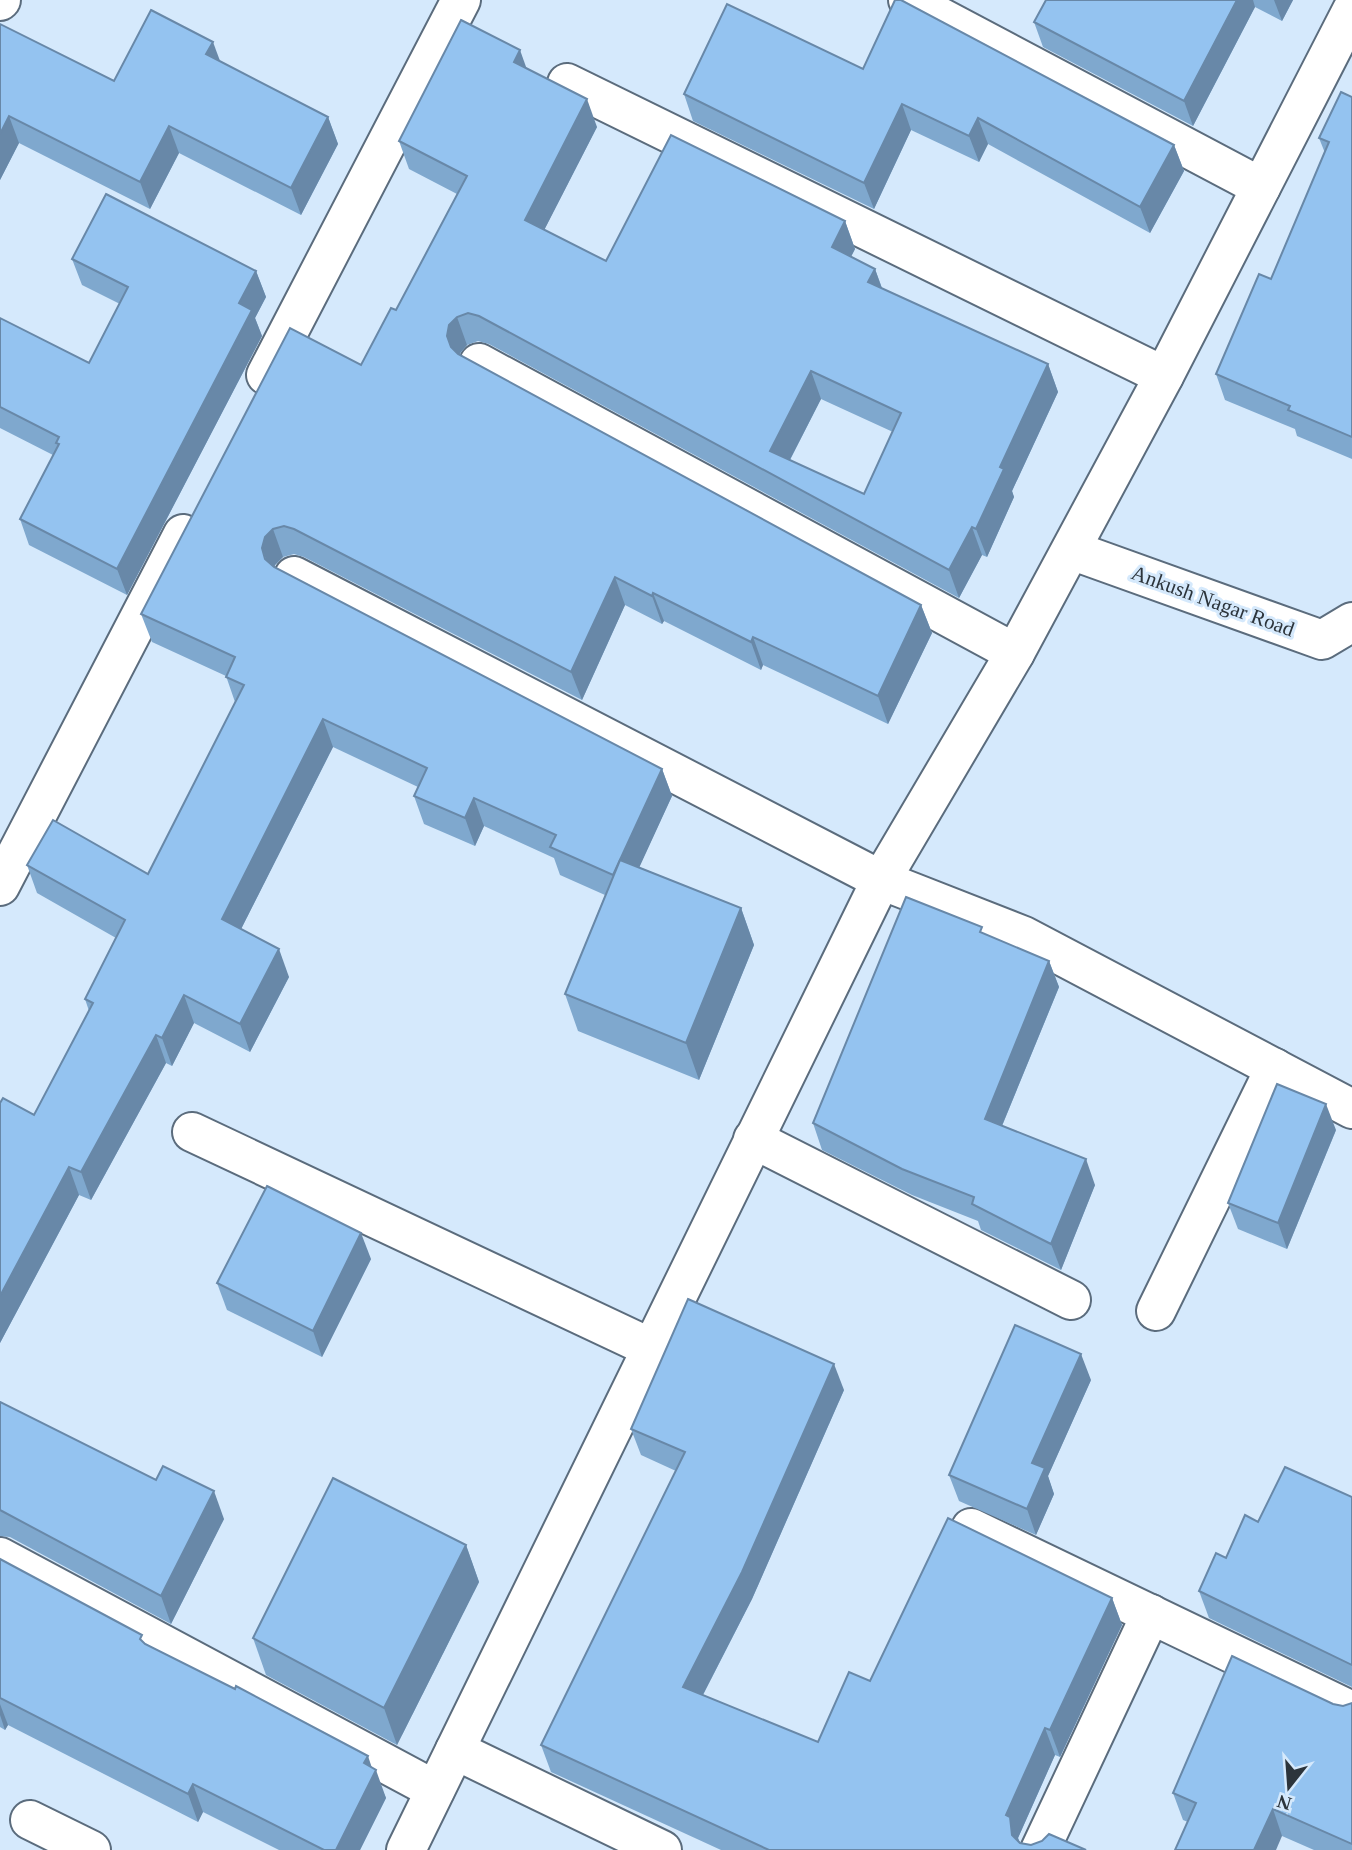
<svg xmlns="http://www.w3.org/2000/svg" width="1352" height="1850" font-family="Georgia,serif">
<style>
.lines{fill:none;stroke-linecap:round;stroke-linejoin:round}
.minor-casing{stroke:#5b6c7d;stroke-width:42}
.minor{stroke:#fff;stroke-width:38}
.wall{fill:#7fa8ce;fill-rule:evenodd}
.shaded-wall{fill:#6888a8}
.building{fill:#94c3f0;stroke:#6888a8;stroke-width:2;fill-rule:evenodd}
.labels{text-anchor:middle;stroke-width:6;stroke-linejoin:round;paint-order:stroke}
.street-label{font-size:21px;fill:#2c343b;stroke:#d5e9fc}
</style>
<rect width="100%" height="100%" fill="#d5e9fc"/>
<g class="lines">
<!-- minor casing -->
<g class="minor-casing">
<g id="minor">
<polyline points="908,0 1261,187"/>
<polyline points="0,1 1,0"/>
<polyline points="567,83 1164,376"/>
<polyline points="479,363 1015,653"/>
<polyline points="266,375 461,0"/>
<polyline points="1071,550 1322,640 1352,622"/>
<polyline points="294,576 881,880 1024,936 1352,1109"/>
<polyline points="0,886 183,534"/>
<polyline points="192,1132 651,1348"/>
<polyline points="753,1139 1071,1300"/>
<polyline points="1156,1311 1275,1068"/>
<polyline points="971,1528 1352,1711"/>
<polyline points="0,1557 435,1790"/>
<polyline points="455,1750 662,1850"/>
<polyline points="30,1820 91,1850"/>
<polyline points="406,1850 881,880 1015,653 1164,376 1352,10"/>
<polyline points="1040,1850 1151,1614"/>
</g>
</g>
<!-- minor -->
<use href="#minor" class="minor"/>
</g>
<!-- wall -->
<g class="wall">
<polygon points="1046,0 1293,0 1282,21 1255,7 1193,126 1043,47 1034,22"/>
<polygon points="0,24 114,81 220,61 328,117 338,144 301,215 179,153 150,209 19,143 0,180"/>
<path d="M526,68l71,59 -53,103 62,31 239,-40 10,28 -4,7 24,13 7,19 166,76 10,28 -46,99 2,6 -27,60 -5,-2 -23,43 -470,-254 -11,-3 -11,4 -8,10 462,250 11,28 -44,91 -125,-59 -2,5 -97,-49 -2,3 -37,-19 -43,95 -278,-143 -10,-3 -11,3 -8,8 -1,3 388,201 10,27 -33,71 102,41 13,37 -55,135 -121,-49 -13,-37 40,-99 -45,-20 -6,-17 -70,-32 -9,20 -51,-22 -10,-28 4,-9 -85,-40 -92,182 48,48 -39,75 -56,-29 -22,43 -6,-3 -75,137 -12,-5 -79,148v-240l34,12 55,-104 -4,-12 31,-61 -79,-45 -10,-28 121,9 87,-172 -9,-26 -74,-34 -11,-28 220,-249 35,-55 61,-116 -48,-25 -10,-28zM821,399l72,33 -29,62 -74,-34z"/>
<polygon points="863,69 1174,145 1184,171 1150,233 988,144 979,162 911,130 874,209 693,121 684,94"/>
<polygon points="1352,97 1352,459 1297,436 1295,429 1225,400 1216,374 1271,279 1325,153 1319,138"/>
<polygon points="72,259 256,271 266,297 255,318 262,336 127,595 29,545 20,519 53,455 0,428 0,318 89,363 120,304 82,285"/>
<polygon points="984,934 1049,961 1059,987 1002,1126 1095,1185 1061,1270 981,1230 978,1221 912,1195 822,1150 813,1123"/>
<polygon points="1336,1130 1287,1249 1238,1229 1228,1203"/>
<polygon points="371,1259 322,1357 227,1310 217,1283"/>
<polygon points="1091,1380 1048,1476 1054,1494 1036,1535 959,1501 949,1475"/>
<polygon points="844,1390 752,1599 703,1695 818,1742 870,1681 1112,1598 1122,1625 1060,1757 1055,1755 1018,1838 1020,1843 1031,1845 1086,1850 721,1850 551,1772 541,1745 676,1471 641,1455 631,1429"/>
<polygon points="0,1402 224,1519 171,1624 10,1537 0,1536"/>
<polygon points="1352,1497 1352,1687 1209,1618 1199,1591 1226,1558 1258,1522"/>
<polygon points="466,1545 479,1582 397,1745 266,1675 253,1638"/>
<polygon points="0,1559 145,1643 372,1767 386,1798 360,1850 279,1850 203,1812 198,1822 8,1725 5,1730 0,1727"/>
<polygon points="1352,1703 1352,1850 1314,1850 1282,1836 1188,1822 1183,1820 1173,1793 1333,1704 1343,1706"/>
</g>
<!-- shaded-wall -->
<g class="shaded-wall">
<polygon points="1237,0 1253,0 1255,7 1193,126 1184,101"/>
<polygon points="1274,0 1293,0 1282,21"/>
<polygon points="213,42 223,69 206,54"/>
<polygon points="520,50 530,78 514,62"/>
<polygon points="587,99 597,127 535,248 525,220"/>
<polygon points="902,104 911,130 874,209 864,183"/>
<polygon points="9,116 19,143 0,180 0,134"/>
<polygon points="328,117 338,144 301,215 291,188"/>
<polygon points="978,118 988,144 979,162 969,136"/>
<polygon points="169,126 179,153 150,209 140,182"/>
<polygon points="1174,145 1184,171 1150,233 1140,207"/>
<polygon points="845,221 855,249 842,275 832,247"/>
<polygon points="875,269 885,297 868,282"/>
<polygon points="256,271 266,297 255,318 262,336 127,595 117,569 239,303"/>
<polygon points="457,317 467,345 460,353 457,364 447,336 449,325"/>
<polygon points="1048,364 1058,392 1012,491 1014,497 987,557 976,529 1000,467"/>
<polygon points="811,371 821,399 780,479 770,451"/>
<polygon points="972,527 982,555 959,598 949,570"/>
<polygon points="273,529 283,557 275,565 272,576 262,548 265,537"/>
<polygon points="615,577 625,605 582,700 571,672"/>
<polygon points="653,593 664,621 662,624 652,596"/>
<polygon points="921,605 932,633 888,724 878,696"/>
<polygon points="753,637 763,665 761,670 751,642"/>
<polygon points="323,719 333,747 232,947 222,919"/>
<polygon points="662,769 672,796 623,903 613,875"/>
<polygon points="474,798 484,826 475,846 465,818"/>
<polygon points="741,908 754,945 699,1080 686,1043"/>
<polygon points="279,949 289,977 250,1052 240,1024"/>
<polygon points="1049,961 1059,987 994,1145 985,1119"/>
<polygon points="184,995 194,1023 172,1066 162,1038"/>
<polygon points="156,1035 166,1063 91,1200 81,1172"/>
<polygon points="1326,1104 1336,1130 1287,1249 1278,1223"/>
<polygon points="1086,1159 1095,1185 1061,1270 1051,1244"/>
<polygon points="69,1167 79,1195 0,1343 0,1296"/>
<polygon points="361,1233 371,1259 322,1357 313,1331"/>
<polygon points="1081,1354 1091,1380 1048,1476 1054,1494 1036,1535 1027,1509 1032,1463"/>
<polygon points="834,1364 844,1390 752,1599 693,1714 683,1687"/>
<polygon points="214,1491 224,1519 171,1624 161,1596"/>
<polygon points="466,1545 479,1582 397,1745 384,1708"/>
<polygon points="1112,1598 1122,1625 1060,1757 1050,1730"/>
<polygon points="0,1704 8,1725 5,1730 0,1715"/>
<polygon points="1045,1728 1055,1755 1018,1838 1020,1844 1012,1835 1006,1815"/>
<polygon points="368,1756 374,1774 376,1770 386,1798 360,1850 336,1850 364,1763"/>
<polygon points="193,1784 203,1812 198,1822 188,1794"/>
<polygon points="1273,1809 1282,1836 1276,1850 1254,1850"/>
</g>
<!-- building -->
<g class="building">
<polygon points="895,0 901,0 1174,145 1140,207 978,118 969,136 902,104 864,183 684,94 727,4 863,69"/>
<polygon points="1046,0 1237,0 1184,101 1034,22"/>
<polygon points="151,10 213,42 206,54 328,117 291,188 169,126 140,182 9,116 0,134 0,24 114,81"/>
<path d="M461,20l59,30 -6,12 73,37 -62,121 81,41 65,-126 174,86 -13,26 43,22 -7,13 180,82 -48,103 4,2 -28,60 -4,-2 -23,43 -470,-254 -11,-3 -11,4 -8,8 -2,11 4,11 7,7 463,251 -43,91 -125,-59 -2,5 -98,-49 -1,3 -37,-19 -44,95 -277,-143 -10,-3 -11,3 -8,8 -3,11 3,11 9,8 388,202 -49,106 -63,-28 6,-12 -82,-37 -9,20 -51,-22 13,-28 -104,-49 -101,200 57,30 -39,75 -56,-29 -22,43 -6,-3 -75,137 -12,-5 -69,129v-193l3,-5 31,17 59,-112 -8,-4 40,-79 -98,-55 26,-45 95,54 96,-189 -18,-8 9,-20 -94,-43 149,-286 71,37 30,-57 5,2 71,-134 -68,-35zM811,371l90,42 -37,81 -94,-43z"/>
<polygon points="1341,92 1352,97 1352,437 1288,410 1290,406 1216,374 1259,274 1271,279 1329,142 1319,138"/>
<polygon points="106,194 256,271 239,303 252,310 117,569 20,519 59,444 56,443 59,437 0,407 0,318 89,363 128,287 72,259"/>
<polygon points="620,860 741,908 686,1043 565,994"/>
<polygon points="906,897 982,927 980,932 1049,961 985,1119 1086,1159 1051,1244 972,1204 974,1197 902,1169 813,1123"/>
<polygon points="1277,1084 1326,1104 1278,1223 1228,1203"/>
<polygon points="267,1186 361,1233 313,1331 217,1283"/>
<polygon points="688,1299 834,1364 742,1572 683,1687 818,1742 849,1672 870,1681 948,1518 1112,1598 1050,1730 1045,1728 1006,1815 1010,1817 1012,1835 1020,1843 1031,1845 1042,1841 1049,1834 1086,1850 769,1850 541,1745 685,1452 631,1429"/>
<polygon points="1015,1325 1081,1354 1032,1463 1045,1468 1027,1509 949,1475"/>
<polygon points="0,1402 156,1480 163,1466 214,1491 161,1596 0,1510"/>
<polygon points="1285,1467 1352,1497 1352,1665 1199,1591 1216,1553 1226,1558 1245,1515 1258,1522"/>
<polygon points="333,1478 466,1545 384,1708 253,1638"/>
<polygon points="0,1559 142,1635 140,1639 145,1644 235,1689 236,1686 368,1756 364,1763 376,1770 336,1850 324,1850 193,1784 188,1794 0,1698"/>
<polygon points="1232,1656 1333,1704 1343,1706 1352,1703 1352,1844 1273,1809 1254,1850 1175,1850 1196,1803 1173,1793"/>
</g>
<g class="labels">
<!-- street labels -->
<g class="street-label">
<text transform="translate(1213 601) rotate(20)" y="7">Ankush Nagar Road</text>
</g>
</g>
<!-- north arrow -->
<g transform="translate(1289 1787) rotate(197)" stroke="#d5e9fc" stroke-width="5" paint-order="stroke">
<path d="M0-5L12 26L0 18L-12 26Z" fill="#2c343b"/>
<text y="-10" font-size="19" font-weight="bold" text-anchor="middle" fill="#2c343b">N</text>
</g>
</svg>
